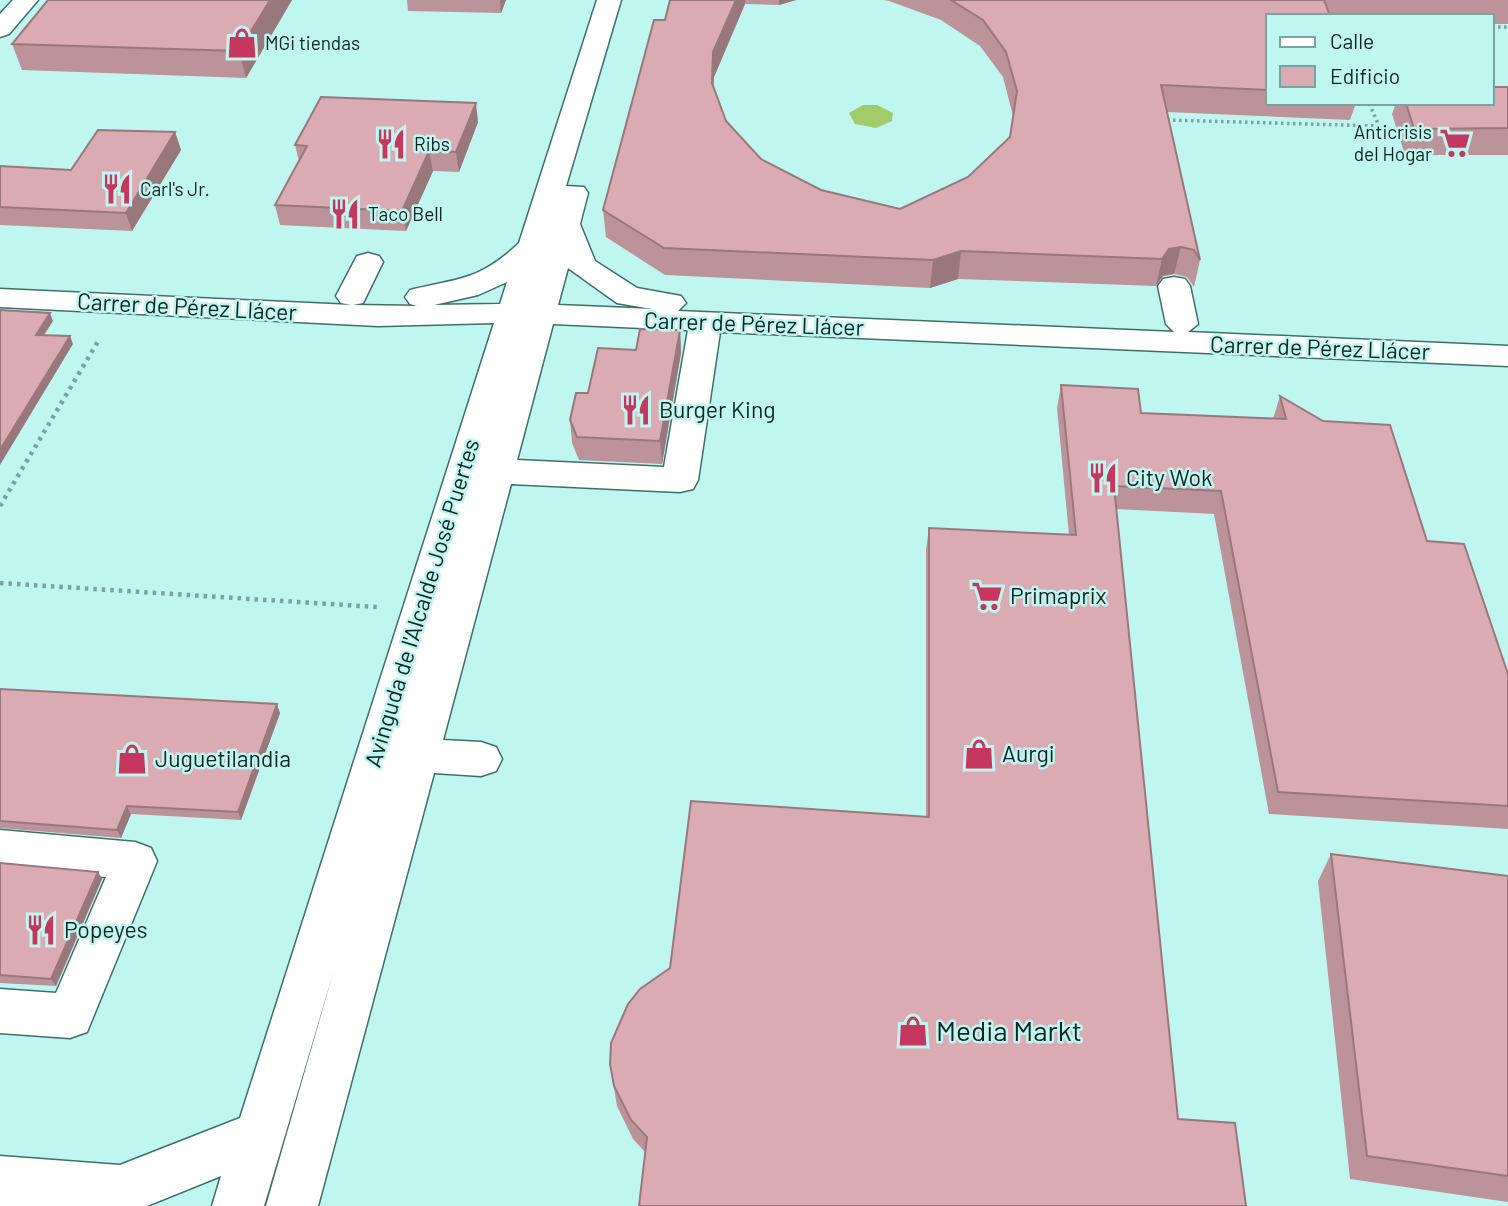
<svg xmlns="http://www.w3.org/2000/svg" width="1508" height="1206" font-family="Barlow,sans-serif">
<style>
.water{fill:#a2cb6a}
.lines{fill:none;stroke-linecap:round;stroke-linejoin:round}
.minor-casing{stroke:#3d706c;stroke-width:3}
.path-far1{stroke:#7aa39e;stroke-width:3.5;stroke-dasharray:2.5 3.5;stroke-linecap:butt}
.path{stroke:#7aa39e;stroke-width:4.5;stroke-dasharray:3.5 5;stroke-linecap:butt}
.minor{fill:#fff;fill-rule:evenodd}
.wall{fill:#bc939a}
.shaded-wall{fill:#99787d}
.building{fill:#dbabb3;stroke:#99787d;stroke-width:2}
.labels{text-anchor:middle;stroke-width:5;stroke-linejoin:round;paint-order:stroke}
.far-poi-label{font-size:19px;fill:#102523;stroke:#c0f6f0;text-anchor:start}
.street-label{font-size:23px;fill:#102523;stroke:#c0f6f0}
.poi-label{font-size:23px;fill:#102523;stroke:#c0f6f0;text-anchor:start}
.near-poi-label{font-size:28px;fill:#102523;stroke:#c0f6f0;text-anchor:start}
</style>
<rect width="100%" height="100%" fill="#c0f6f0"/>
<!-- water -->
<polygon class="water" points="863,105 877,105 893,113 892,121 876,128 855,124 849,113"/>
<g class="lines">
<!-- minor casing -->
<g class="minor-casing">
<g id="minor">
<polygon points="13,0 38,0 9,34 0,37 0,14"/>
<path d="M597,0h24l-55,186 18,1 4,6 -8,31 15,37 42,27 44,8 5,7 -8,8 496,21 -8,-8 -8,-38 5,-7 11,-2 11,2 5,7 8,38 -10,8 320,14v20l-788,-34 -22,148 -5,9 -13,3 -169,-8 -68,256 38,2 15,5 6,12 -6,12 -15,5 -47,-3 -116,433h-52l68,-236 -70,236h-52l9,-30 -74,30h-147v-50l120,9 120,-47 254,-795 -116,3 -378,-19v-18l351,16 -10,-2 -5,-7 21,-40 11,-3 11,3 4,6 -20,41 -10,2 64,1 -7,-2 -5,-7 5,-7c49,-12 69,-9 109,-47zM568,268l49,35 35,6 -94,-4zM507,282l-7,22 -66,1 44,-10zM553,324l135,6 -24,137 -147,-7z"/>
<polygon points="0,830 135,842 151,848 157,861 87,1032 70,1038 0,1033 0,989 56,993 106,877 0,868"/>
</g>
</g>
<!-- path-far1 -->
<g class="path-far1">
<polyline points="1492,27 1508,27"/>
<polyline points="1167,120 1379,126 1369,103"/>
</g>
<!-- path -->
<g class="path">
<polyline points="0,506 100,338"/>
<polyline points="0,583 377,607"/>
</g>
<!-- minor -->
<use href="#minor" class="minor"/>
</g>
<!-- wall -->
<g class="wall">
<polygon points="48,0 292,0 246,78 22,70 12,44"/>
<polygon points="407,0 506,0 501,13 408,11"/>
<polygon points="670,0 796,0 779,5 745,4 714,77 713,87 726,121 761,159 821,190 900,209 968,177 1010,137 1013,116 1003,77 980,46 941,20 889,1 883,0 1508,0 1508,24 1492,24 1492,16 1268,16 1268,103 1356,103 1350,120 1167,112 1200,260 1194,287 1187,277 1174,274 1163,276 1156,286 958,279 930,288 665,275 606,237 603,210 665,20"/>
<polygon points="1508,87 1508,155 1405,155 1392,114 1396,103 1492,103"/>
<polygon points="478,122 459,172 433,171 406,231 280,225 275,205 299,161 295,145"/>
<polygon points="175,132 181,150 132,231 0,225 0,166 71,170"/>
<polygon points="680,330 681,353 662,464 579,460 572,443 570,420 588,393 636,350"/>
<polygon points="1061,385 1141,413 1273,419 1280,396 1427,541 1508,674 1508,829 1269,814 1214,514 1116,509 1178,1119 645,1152 633,1139 617,1106 610,1064 926,816 926,550 929,528 1069,535 1057,408"/>
<polygon points="0,689 280,713 241,820 131,814 121,838 0,828"/>
<polygon points="1331,854 1508,876 1508,1202 1350,1179 1318,881"/>
<polygon points="0,863 98,872 102,879 56,986 0,983"/>
</g>
<!-- shaded-wall -->
<g class="shaded-wall">
<polygon points="270,0 292,0 246,78 239,51"/>
<polygon points="500,0 506,0 501,13"/>
<polygon points="736,0 745,0 745,4 714,77 712,109 712,83 713,52"/>
<polygon points="779,0 796,0 779,5"/>
<polygon points="476,103 478,122 459,172 456,152"/>
<polygon points="175,132 181,150 132,231 126,213"/>
<polygon points="429,151 433,171 406,231 402,211"/>
<polygon points="1181,247 1174,274 1163,276 1156,286 1162,259 1169,249"/>
<polygon points="961,251 958,279 930,288 933,260"/>
<polygon points="50,313 53,321 39,343 36,335"/>
<polygon points="680,330 681,353 662,464 660,441"/>
<polygon points="70,336 73,344 0,465 0,450"/>
<polygon points="277,704 280,713 241,820 238,812"/>
<polygon points="127,806 131,814 121,838 117,830"/>
<polygon points="98,872 102,879 56,986 51,979"/>
</g>
<!-- building -->
<g class="building">
<polygon points="48,0 270,0 239,51 12,44"/>
<polygon points="670,0 736,0 713,52 712,83 726,121 761,159 821,190 900,209 968,177 1010,137 1017,91 1006,52 983,20 951,0 1324,0 1330,16 1268,16 1268,90 1161,85 1200,260 1194,250 1181,247 1169,249 1162,259 961,251 933,260 664,248 603,210 654,20 665,20"/>
<polygon points="1492,87 1508,87 1508,128 1414,129 1406,103 1492,103"/>
<polygon points="321,97 476,103 456,152 429,151 402,211 275,205 307,146 295,145"/>
<polygon points="98,130 175,132 126,213 0,207 0,166 71,170"/>
<polygon points="0,310 50,313 36,335 70,336 0,450"/>
<polygon points="640,329 680,330 660,441 577,437 570,420 576,393 588,393 598,348 636,350"/>
<polygon points="1061,385 1138,389 1141,413 1286,419 1280,396 1323,421 1390,425 1427,541 1464,544 1508,674 1508,806 1278,792 1221,491 1114,486 1178,1119 1235,1123 1246,1206 639,1206 647,1137 631,1120 614,1086 610,1064 611,1043 628,1004 640,989 670,968 691,801 929,817 929,528 1076,535"/>
<polygon points="0,689 277,704 238,812 127,806 117,830 0,821"/>
<polygon points="1331,854 1508,876 1508,1176 1367,1156"/>
<polygon points="0,863 98,872 51,979 0,975"/>
</g>
<!-- icons -->
<defs>
<g id="shop-bare" transform="scale(2.415)"><path d="M-5-2.5h2.3a2.7 3.5 0 0 1 5.4 0H5L5.5 6h-11ZM-1.5-2.5h3a1.5 2.3 0 0 0-3 0Z" fill="#c63760" stroke="#c0f6f0" stroke-width="2.5" paint-order="stroke"/></g>
<g id="supermarket-bare" transform="scale(2.415)"><path d="M-6-5.5h2.5l.6 2H6L4.5 2H-2.5L-4.4-4H-6ZM-1.5 3.2a1.3 1.3 0 1 0 .1 0ZM3 3.2a1.3 1.3 0 1 0 .1 0Z" fill="#c63760" stroke="#c0f6f0" stroke-width="2.5" paint-order="stroke"/></g>
<g id="restaurant-bare" transform="scale(2.415)"><path d="M-5-6h1v4h1v-4h1v4h1v-4h1v5L-1.5 .5V6h-2V.5L-5-1ZM5-6V6H3V1.5H1.5Q1.5-4 5-6Z" fill="#c63760" stroke="#c0f6f0" stroke-width="2.5" paint-order="stroke"/></g>
</defs>
<g fill-rule="evenodd">
<use href="#shop-bare" x="242" y="43"/>
<use href="#supermarket-bare" x="1455" y="143"/>
<use href="#restaurant-bare" x="391" y="144"/>
<use href="#restaurant-bare" x="117" y="189"/>
<use href="#restaurant-bare" x="345" y="214"/>
<use href="#restaurant-bare" x="636" y="410"/>
<use href="#restaurant-bare" x="1103" y="478"/>
<use href="#supermarket-bare" x="987" y="596"/>
<use href="#shop-bare" x="979" y="754"/>
<use href="#shop-bare" x="132" y="759"/>
<use href="#restaurant-bare" x="41" y="930"/>
<use href="#shop-bare" x="913" y="1031"/>
</g>
<g class="labels">
<!-- far-poi labels -->
<g class="far-poi-label">
<text x="265" y="50">MGi tiendas</text>
<text x="1432" y="139" text-anchor="end">Anticrisis<tspan x="1432" dy="22">del Hogar</tspan></text>
<text x="414" y="151">Ribs</text>
<text x="140" y="196">Carl's Jr.</text>
<text x="368" y="221">Taco Bell</text>
</g>
<!-- street labels -->
<g class="street-label">
<text transform="translate(187 307) rotate(3)" y="8">Carrer de Pérez Llácer</text>
<text transform="translate(754 324) rotate(2)" y="8">Carrer de Pérez Llácer</text>
<text transform="translate(1320 348) rotate(2)" y="8">Carrer de Pérez Llácer</text>
<text transform="translate(422 603) rotate(-73)" y="8">Avinguda de l'Alcalde José Puertes</text>
</g>
<!-- poi labels -->
<g class="poi-label">
<text x="659" y="418">Burger King</text>
<text x="1126" y="486">City Wok</text>
<text x="1010" y="604">Primaprix</text>
<text x="1002" y="762">Aurgi</text>
<text x="155" y="767">Juguetilandia</text>
<text x="64" y="938">Popeyes</text>
</g>
<!-- near-poi labels -->
<g class="near-poi-label">
<text x="936" y="1041">Media Markt</text>
</g>
</g>
<!-- legend -->
<rect x="1266" y="14" width="228" height="91" fill="#c0f6f0" stroke="#7aa29e" stroke-width="2"/>
<rect x="1280" y="37" width="35" height="10" fill="#ffffff" stroke="#7aa29e" stroke-width="2"/>
<text x="1330" y="49" font-size="21" fill="#102523">Calle</text>
<rect x="1280" y="66" width="35" height="21" fill="#dbabb3" stroke="#7aa29e" stroke-width="2"/>
<text x="1330" y="84" font-size="21" fill="#102523">Edificio</text>
</svg>
